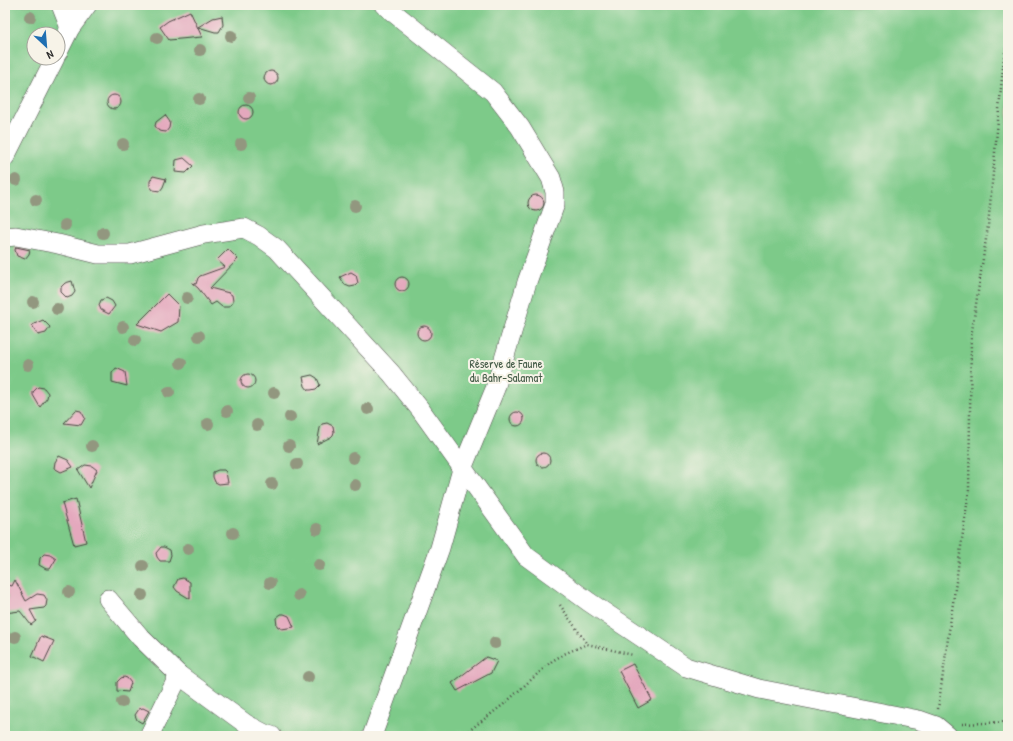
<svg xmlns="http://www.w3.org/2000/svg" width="1013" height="741" font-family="'Patrick Hand',sans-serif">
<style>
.green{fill:#7dca89;stroke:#547a5a;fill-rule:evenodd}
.building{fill:#e4a8bd}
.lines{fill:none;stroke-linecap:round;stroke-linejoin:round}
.minor-casing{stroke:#494642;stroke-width:20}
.path{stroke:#494642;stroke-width:2.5;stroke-dasharray:1 3;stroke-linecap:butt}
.minor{stroke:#fff;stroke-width:19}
.tree{fill:#92977f}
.labels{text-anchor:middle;stroke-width:4;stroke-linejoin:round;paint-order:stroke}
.park-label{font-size:12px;fill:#445b47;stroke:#f7f3e8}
</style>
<rect width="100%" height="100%" fill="#f7f3e8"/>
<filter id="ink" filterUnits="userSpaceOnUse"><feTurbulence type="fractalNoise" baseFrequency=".025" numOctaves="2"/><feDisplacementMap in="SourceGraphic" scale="8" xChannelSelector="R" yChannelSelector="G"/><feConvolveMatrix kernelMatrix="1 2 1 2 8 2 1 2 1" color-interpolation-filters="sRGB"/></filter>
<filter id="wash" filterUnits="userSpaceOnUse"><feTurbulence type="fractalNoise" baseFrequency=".012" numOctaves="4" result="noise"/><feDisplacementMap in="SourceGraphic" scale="16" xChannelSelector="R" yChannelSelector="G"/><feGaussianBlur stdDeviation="0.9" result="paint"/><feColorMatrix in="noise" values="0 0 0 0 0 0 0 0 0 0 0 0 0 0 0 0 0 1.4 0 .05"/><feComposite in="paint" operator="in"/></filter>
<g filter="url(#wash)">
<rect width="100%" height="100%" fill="#f1e0c3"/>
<!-- green -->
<path class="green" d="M5,5h1003v731h-1003zM34,34h24v24h-24z"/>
<g id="blocks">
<!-- building -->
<g class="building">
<polygon points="190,11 202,37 169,40 160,27 168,21"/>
<polygon points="222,16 223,25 219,32 215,32 198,27 213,18"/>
<circle cx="271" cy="78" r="7"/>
<circle cx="114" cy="102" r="7"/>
<circle cx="246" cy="112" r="7"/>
<polygon points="165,115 170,122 169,128 166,132 159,131 155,126 156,122"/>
<polygon points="184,158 193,166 186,173 175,172 176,160"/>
<polygon points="153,176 166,179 163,187 160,191 153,190 150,186 150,181"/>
<circle cx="536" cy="203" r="8"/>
<polygon points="16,247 30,250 29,254 25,259 17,256 15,250"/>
<polygon points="228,249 238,259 210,288 229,293 232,295 233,301 232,304 228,307 222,307 216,302 211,305 198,288 192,283 196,284 198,278 200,276 225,267 217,260"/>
<polygon points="351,272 356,275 358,283 355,286 350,287 345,285 340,277"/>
<circle cx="402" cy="284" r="7"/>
<polygon points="72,281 75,292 72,296 67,298 61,292 61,287 65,283"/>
<polygon points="167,294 179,306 178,322 161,332 137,324"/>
<polygon points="106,298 112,301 115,306 109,314 101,310 99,305 101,300"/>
<polygon points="43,320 50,327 46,333 38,335 32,325"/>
<circle cx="424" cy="333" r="7"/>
<polygon points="116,368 125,372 127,386 112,382 112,373"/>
<circle cx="248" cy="381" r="7"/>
<polygon points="312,375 317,378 320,385 316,389 311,390 308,390 305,386 303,377"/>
<polygon points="38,387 44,388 48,393 47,398 40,407 33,395 33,392"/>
<polygon points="76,410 81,411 85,418 81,425 64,423"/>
<circle cx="517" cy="419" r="7"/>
<polygon points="327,423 333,426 334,432 333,435 331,437 317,444 320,428 322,424"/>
<circle cx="543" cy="460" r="7"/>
<polygon points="59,456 68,460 73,467 61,472 54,468 55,462"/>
<polygon points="85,465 92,466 97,470 89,488 78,470"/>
<polygon points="218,470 224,470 226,472 228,483 219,484 215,482 213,477 213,472"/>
<polygon points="76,499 86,542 74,545 62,503"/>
<polygon points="161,547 164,547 170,550 171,555 169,561 160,561 157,557 156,553"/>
<polygon points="44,554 50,555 56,559 50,569 46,569 39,565 40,558"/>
<polygon points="183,578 190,582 190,599 177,591 174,587 178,579"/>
<polygon points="15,580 26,601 37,594 44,595 47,600 46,606 44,608 30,610 36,621 31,625 20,611 5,613 5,604 8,597 5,593 5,584 12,586"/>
<polygon points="281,614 284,614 289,616 294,627 282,629 277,626 276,618"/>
<polygon points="41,636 54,641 44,662 32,656"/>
<polygon points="486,657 497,661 491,673 457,691 452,683"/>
<polygon points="633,664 652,700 638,708 619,671"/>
<polygon points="124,677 127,678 131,683 128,692 117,691 117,682 121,678"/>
<polygon points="143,708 149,711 142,723 137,720 135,715 139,709"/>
</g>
</g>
</g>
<g filter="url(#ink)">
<use href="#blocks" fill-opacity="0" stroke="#494642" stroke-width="1"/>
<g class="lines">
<!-- minor casing -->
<g class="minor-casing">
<g id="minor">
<polyline points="61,5 70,28"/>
<polyline points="58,52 70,28 87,5"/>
<polyline points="5,157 55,58"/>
<polyline points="5,237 16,236 58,244 98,254 130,254 204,234 244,228 259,236 277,249 391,373 420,409 526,556 589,602 686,667 759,689 919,720 936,726 948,736"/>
<polyline points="108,599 141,638 179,675 246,724 265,734 272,736"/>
<polyline points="149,736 179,675"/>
<polyline points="372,736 440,548 462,469 495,389 527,282 555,204 555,192 551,178 520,127 493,92 384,5"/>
</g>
</g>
<!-- path -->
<g class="path">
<polyline points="560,605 587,644 633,655"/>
<polyline points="938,709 969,490 971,337 988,226 1004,57 1008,40"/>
<polyline points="962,724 1008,722"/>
<polyline points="462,736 504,704 552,661 564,654 587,644"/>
</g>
<!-- minor -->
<use href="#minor" class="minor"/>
</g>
<!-- trees -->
<g class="tree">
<circle cx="30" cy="17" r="6"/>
<circle cx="231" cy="36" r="6"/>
<circle cx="157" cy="38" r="6"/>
<circle cx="200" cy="50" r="6"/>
<circle cx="249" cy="98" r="6"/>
<circle cx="199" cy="99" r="6"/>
<circle cx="123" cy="144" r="6"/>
<circle cx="241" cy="144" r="6"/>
<circle cx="16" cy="180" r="6"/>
<circle cx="36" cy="200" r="6"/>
<circle cx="355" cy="206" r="6"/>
<circle cx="65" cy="225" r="6"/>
<circle cx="103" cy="233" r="6"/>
<circle cx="187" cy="298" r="6"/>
<circle cx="33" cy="302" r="6"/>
<circle cx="57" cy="309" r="6"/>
<circle cx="123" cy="327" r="6"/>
<circle cx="199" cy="336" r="6"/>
<circle cx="135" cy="340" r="6"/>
<circle cx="181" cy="363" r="6"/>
<circle cx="28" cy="365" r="6"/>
<circle cx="169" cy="392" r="6"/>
<circle cx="274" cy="393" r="6"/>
<circle cx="368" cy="409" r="6"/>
<circle cx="227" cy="411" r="6"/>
<circle cx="290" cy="417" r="6"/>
<circle cx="208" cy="424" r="6"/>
<circle cx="257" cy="425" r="6"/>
<circle cx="92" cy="446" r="6"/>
<circle cx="289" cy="446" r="6"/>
<circle cx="353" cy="458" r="6"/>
<circle cx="297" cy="464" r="6"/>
<circle cx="272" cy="484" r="6"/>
<circle cx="355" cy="485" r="6"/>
<circle cx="317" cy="529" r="6"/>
<circle cx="233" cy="533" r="6"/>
<circle cx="188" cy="549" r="6"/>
<circle cx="319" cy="565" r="6"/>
<circle cx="143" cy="566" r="6"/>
<circle cx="270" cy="583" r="6"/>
<circle cx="69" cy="592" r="6"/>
<circle cx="142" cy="595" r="6"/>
<circle cx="299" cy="595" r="6"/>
<circle cx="15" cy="637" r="6"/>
<circle cx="495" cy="643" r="6"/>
<circle cx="308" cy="677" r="6"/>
<circle cx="122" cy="702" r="6"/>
</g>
</g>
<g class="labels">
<!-- park labels -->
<g class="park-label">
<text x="506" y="368">Réserve de Faune<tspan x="506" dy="14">du Bahr-Salamat</tspan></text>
</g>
</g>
<!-- margin -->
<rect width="1013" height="741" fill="none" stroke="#f7f3e8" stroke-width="20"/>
<!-- north arrow -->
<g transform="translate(46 46) rotate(154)"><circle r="19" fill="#f7f3e8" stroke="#a5a39c"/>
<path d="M0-3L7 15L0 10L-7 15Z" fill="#1f6fb2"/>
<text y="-6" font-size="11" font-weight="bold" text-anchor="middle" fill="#2b2b2b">N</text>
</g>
</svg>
